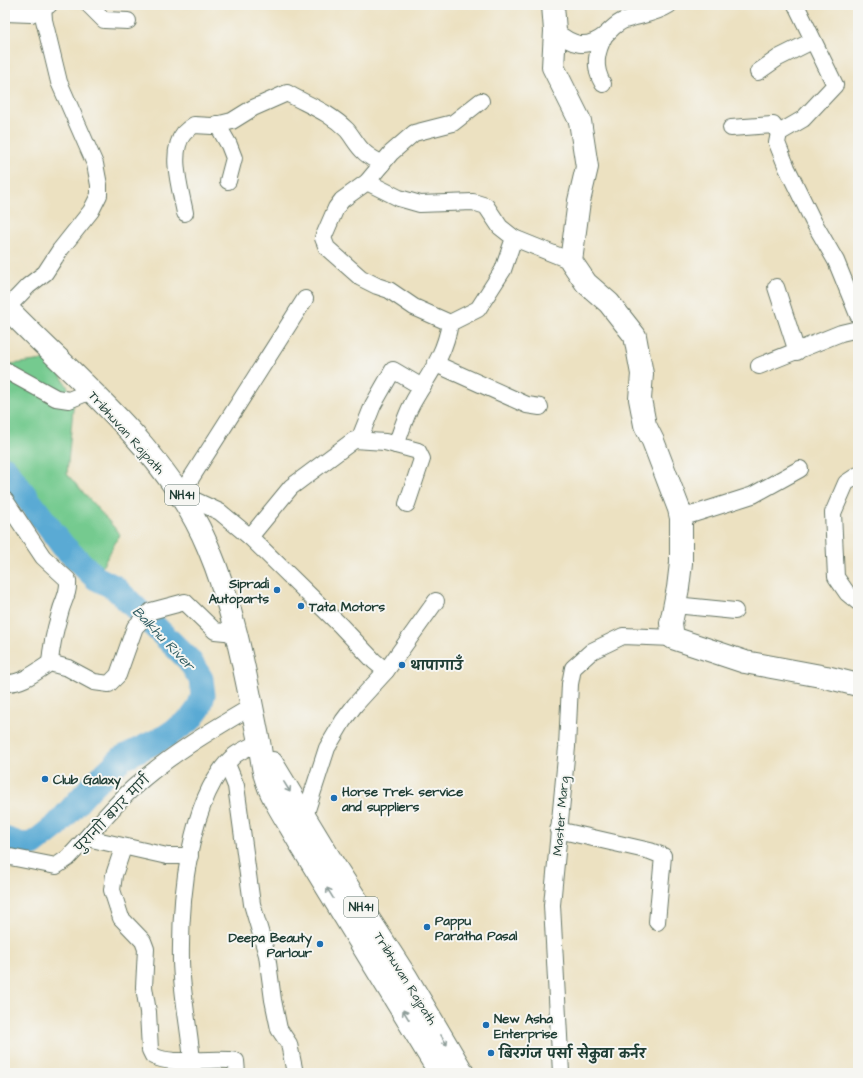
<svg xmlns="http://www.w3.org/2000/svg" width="863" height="1078" font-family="'Architects Daughter','Playpen Sans Deva',sans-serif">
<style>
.grass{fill:#74ca8f;stroke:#4a8462}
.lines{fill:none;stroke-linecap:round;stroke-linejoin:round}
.river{stroke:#5aaad4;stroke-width:25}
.street-casing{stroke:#677665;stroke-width:18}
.secondary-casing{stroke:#677665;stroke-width:24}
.highway-casing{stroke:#677665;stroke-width:24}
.street{stroke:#fff;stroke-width:16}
.secondary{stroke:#fff;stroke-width:22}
.highway{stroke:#fff;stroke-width:22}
.oneway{stroke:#8f9e9a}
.poi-dot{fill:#1f6fb2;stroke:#f6f6f2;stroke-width:1.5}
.labels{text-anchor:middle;stroke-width:4;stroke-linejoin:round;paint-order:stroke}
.shield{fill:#f6f6f2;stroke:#60746d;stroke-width:1}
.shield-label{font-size:12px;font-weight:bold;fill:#1f3d34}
.street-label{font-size:13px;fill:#1f3d34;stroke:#f6f6f2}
.poi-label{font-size:13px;font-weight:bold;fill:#1f3d34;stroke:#f6f6f2;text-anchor:start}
.water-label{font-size:14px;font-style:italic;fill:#315e64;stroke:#f6f6f2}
</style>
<rect width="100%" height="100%" fill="#f6f6f2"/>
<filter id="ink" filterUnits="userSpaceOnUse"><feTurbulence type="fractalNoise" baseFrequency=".025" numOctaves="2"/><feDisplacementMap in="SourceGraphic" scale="8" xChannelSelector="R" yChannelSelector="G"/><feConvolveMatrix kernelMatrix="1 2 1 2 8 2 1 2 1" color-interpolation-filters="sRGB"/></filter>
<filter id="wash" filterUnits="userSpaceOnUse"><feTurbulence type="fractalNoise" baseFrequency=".012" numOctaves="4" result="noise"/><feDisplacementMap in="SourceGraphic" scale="16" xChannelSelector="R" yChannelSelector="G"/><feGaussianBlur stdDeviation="0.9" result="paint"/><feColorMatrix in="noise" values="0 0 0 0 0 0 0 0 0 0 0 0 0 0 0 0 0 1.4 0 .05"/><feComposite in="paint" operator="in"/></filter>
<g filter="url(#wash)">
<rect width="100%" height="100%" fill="#ece1c1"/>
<!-- grass -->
<polygon class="grass" points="51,359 74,398 67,474 120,534 96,578 15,462 5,454 5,365"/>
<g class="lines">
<!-- river -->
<polyline class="river" points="5,469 63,546 96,578 114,587 189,660 201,679 203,695 199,708 190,720 165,737 122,758 93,785 57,825 33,844 22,845 5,839"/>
</g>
</g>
<g filter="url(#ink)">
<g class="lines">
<!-- street casing -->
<g class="street-casing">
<g id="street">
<polyline points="89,5 104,20 128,21"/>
<polyline points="796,5 835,85 803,119 779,133 777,143 787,168 813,221 836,261 858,315"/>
<polyline points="5,13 31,14 43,6 49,5"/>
<path d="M555,31c17,14 31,19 50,4 7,-6 11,-12 20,-15 15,-5 30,-6 44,-15"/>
<polyline points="758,72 778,58 812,41"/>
<path d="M603,84c-10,-17 -7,-32 2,-49"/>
<polyline points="217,124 229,145 234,158 228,181"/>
<polyline points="731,128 773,125 779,133"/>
<path d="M367,182l32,16 21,6 53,-2 13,4 14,21 14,11 -11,32 -25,39 -28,14c-6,35 -22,52 -38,81 -7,13 -11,28 -16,41"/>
<path d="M185,213c-4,-22 -17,-61 -1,-80 3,-3 7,-6 10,-8l18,1 20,-5 21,-13 34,-15c21,12 42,19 60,37 6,7 10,16 17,22 5,5 12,8 18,12"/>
<polyline points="514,238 571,261"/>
<polyline points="776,287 797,352"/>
<polyline points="305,299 181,494 220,512 250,537 340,625 374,661 386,671 355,705 343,721 327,748 305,816"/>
<polyline points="7,308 28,286 45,273 60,250 91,211 99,195 99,185 95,164 59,82 44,20 43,5"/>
<polyline points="450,323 414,307 389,290 377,286 361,278 327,248 323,238 336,208 342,200 367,182 391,153 399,146 414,133 453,123 481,101"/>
<polyline points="436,364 527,405 540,407"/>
<polyline points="759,366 841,333 858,329"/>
<polyline points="5,370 56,398 69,400 91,391"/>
<polyline points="359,440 373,405 393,370 422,387"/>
<polyline points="858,475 846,483 833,513 836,577 847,593 858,602"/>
<path d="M5,500l38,57 25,23c1,15 -5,20 -8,33 -5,17 -9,33 -10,50"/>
<polyline points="681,518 753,495 800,469"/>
<polyline points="250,537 291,487 354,440 385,442 418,451 422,459 407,504"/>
<polyline points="675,605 735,611"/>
<polyline points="386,671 436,601"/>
<path d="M5,683c17,1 31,-11 45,-20l18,5 26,14 15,2 9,-9 17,-48 16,-16 34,-9 30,29 20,2"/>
<polyline points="227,764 236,786 252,904 267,955 273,1000 279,1029 289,1044 295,1073"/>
<polyline points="558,830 650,851 663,856 657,922"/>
<polyline points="87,838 167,856 190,856"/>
<path d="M123,848l-9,27 -2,15 9,28 22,23 3,8 -2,38 4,25 2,38 3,6c22,11 58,0 83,5l1,12"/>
<path d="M5,856l51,10 12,-8c22,-23 42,-49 65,-70 35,-32 77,-57 118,-81"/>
<path d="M193,1073c-2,-37 -11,-74 -12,-112 -1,-57 7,-167 54,-206 7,-5 17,-9 24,-13"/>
<polyline points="561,1073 552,905 567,747 570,684 573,668 592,651 623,636 673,638"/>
</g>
</g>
<!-- secondary casing -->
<g class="secondary-casing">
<polyline id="secondary" points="553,5 555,31 553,67 580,121 587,167 579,201 571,261 586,283 609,303 635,336 642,374 640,399 645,425 653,441 679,509 681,518 681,563 678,588 671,623 673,638 745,662 826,677 858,685"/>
</g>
<!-- highway casing -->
<g class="highway-casing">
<g id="highway">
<path d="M5,306c72,75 162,143 203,241 26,61 38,130 51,195 2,11 3,23 6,34 6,22 22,44 33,64l142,233"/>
<polyline points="272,763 332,862 407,978 463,1073"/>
</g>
</g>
<!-- street -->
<use href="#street" class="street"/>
<!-- secondary -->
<use href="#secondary" class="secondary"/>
<!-- highway -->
<use href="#highway" class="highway"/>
</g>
<!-- one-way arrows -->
<defs><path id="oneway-shaft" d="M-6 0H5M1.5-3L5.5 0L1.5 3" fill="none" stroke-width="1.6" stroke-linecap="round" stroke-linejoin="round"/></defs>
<g class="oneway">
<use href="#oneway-shaft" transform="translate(287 787) rotate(58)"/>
<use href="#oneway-shaft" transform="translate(330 893) rotate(-122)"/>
<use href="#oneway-shaft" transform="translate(406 1015) rotate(-121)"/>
<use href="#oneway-shaft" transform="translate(444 1040) rotate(59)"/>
</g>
</g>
<!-- markers -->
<g class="poi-dot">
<circle cx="277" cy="590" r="4"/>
<circle cx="301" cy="606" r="4"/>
<circle cx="402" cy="665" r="4"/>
<circle cx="45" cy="779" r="4"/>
<circle cx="334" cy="798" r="4"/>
<circle cx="427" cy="927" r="4"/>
<circle cx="320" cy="944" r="4"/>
<circle cx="486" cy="1025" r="4"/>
<circle cx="491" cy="1053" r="4"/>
</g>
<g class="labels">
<!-- shield labels -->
<g class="shield">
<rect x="165" y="485" width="34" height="20" rx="3"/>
<rect x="344" y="897" width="34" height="20" rx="3"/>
</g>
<g class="shield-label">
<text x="182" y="499">NH41</text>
<text x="361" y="911">NH41</text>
</g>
<!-- street labels -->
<g class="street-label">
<text transform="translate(127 432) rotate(48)" y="5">Tribhuvan Rajpath</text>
<text transform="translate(112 813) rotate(-46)" y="5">पुरानाो बगर मार्ग</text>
<text transform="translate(560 816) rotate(-85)" y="5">Master Marg</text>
<text transform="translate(406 978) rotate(58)" y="5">Tribhuvan Rajpath</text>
</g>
<!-- poi labels -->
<g class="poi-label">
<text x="269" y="588" text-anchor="end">Sipradi<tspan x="269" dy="15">Autoparts</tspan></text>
<text x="309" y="611">Tata Motors</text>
<text x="410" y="670">थापागाउँ</text>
<text x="53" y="784">Club Galaxy</text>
<text x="342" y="796">Horse Trek service<tspan x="342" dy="15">and suppliers</tspan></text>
<text x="435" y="925">Pappu<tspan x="435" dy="15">Paratha Pasal</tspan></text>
<text x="312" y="942" text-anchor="end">Deepa Beauty<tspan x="312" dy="15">Parlour</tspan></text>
<text x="494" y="1023">New Asha<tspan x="494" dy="15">Enterprise</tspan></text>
<text x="499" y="1058">बिरगंज पर्सा सेकुवा कर्नर</text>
</g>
<!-- water labels -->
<g class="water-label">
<text transform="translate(164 638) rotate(46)" y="5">Balkhu River</text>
</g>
</g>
<!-- margin -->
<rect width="863" height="1078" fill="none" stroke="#f6f6f2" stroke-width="20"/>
</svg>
